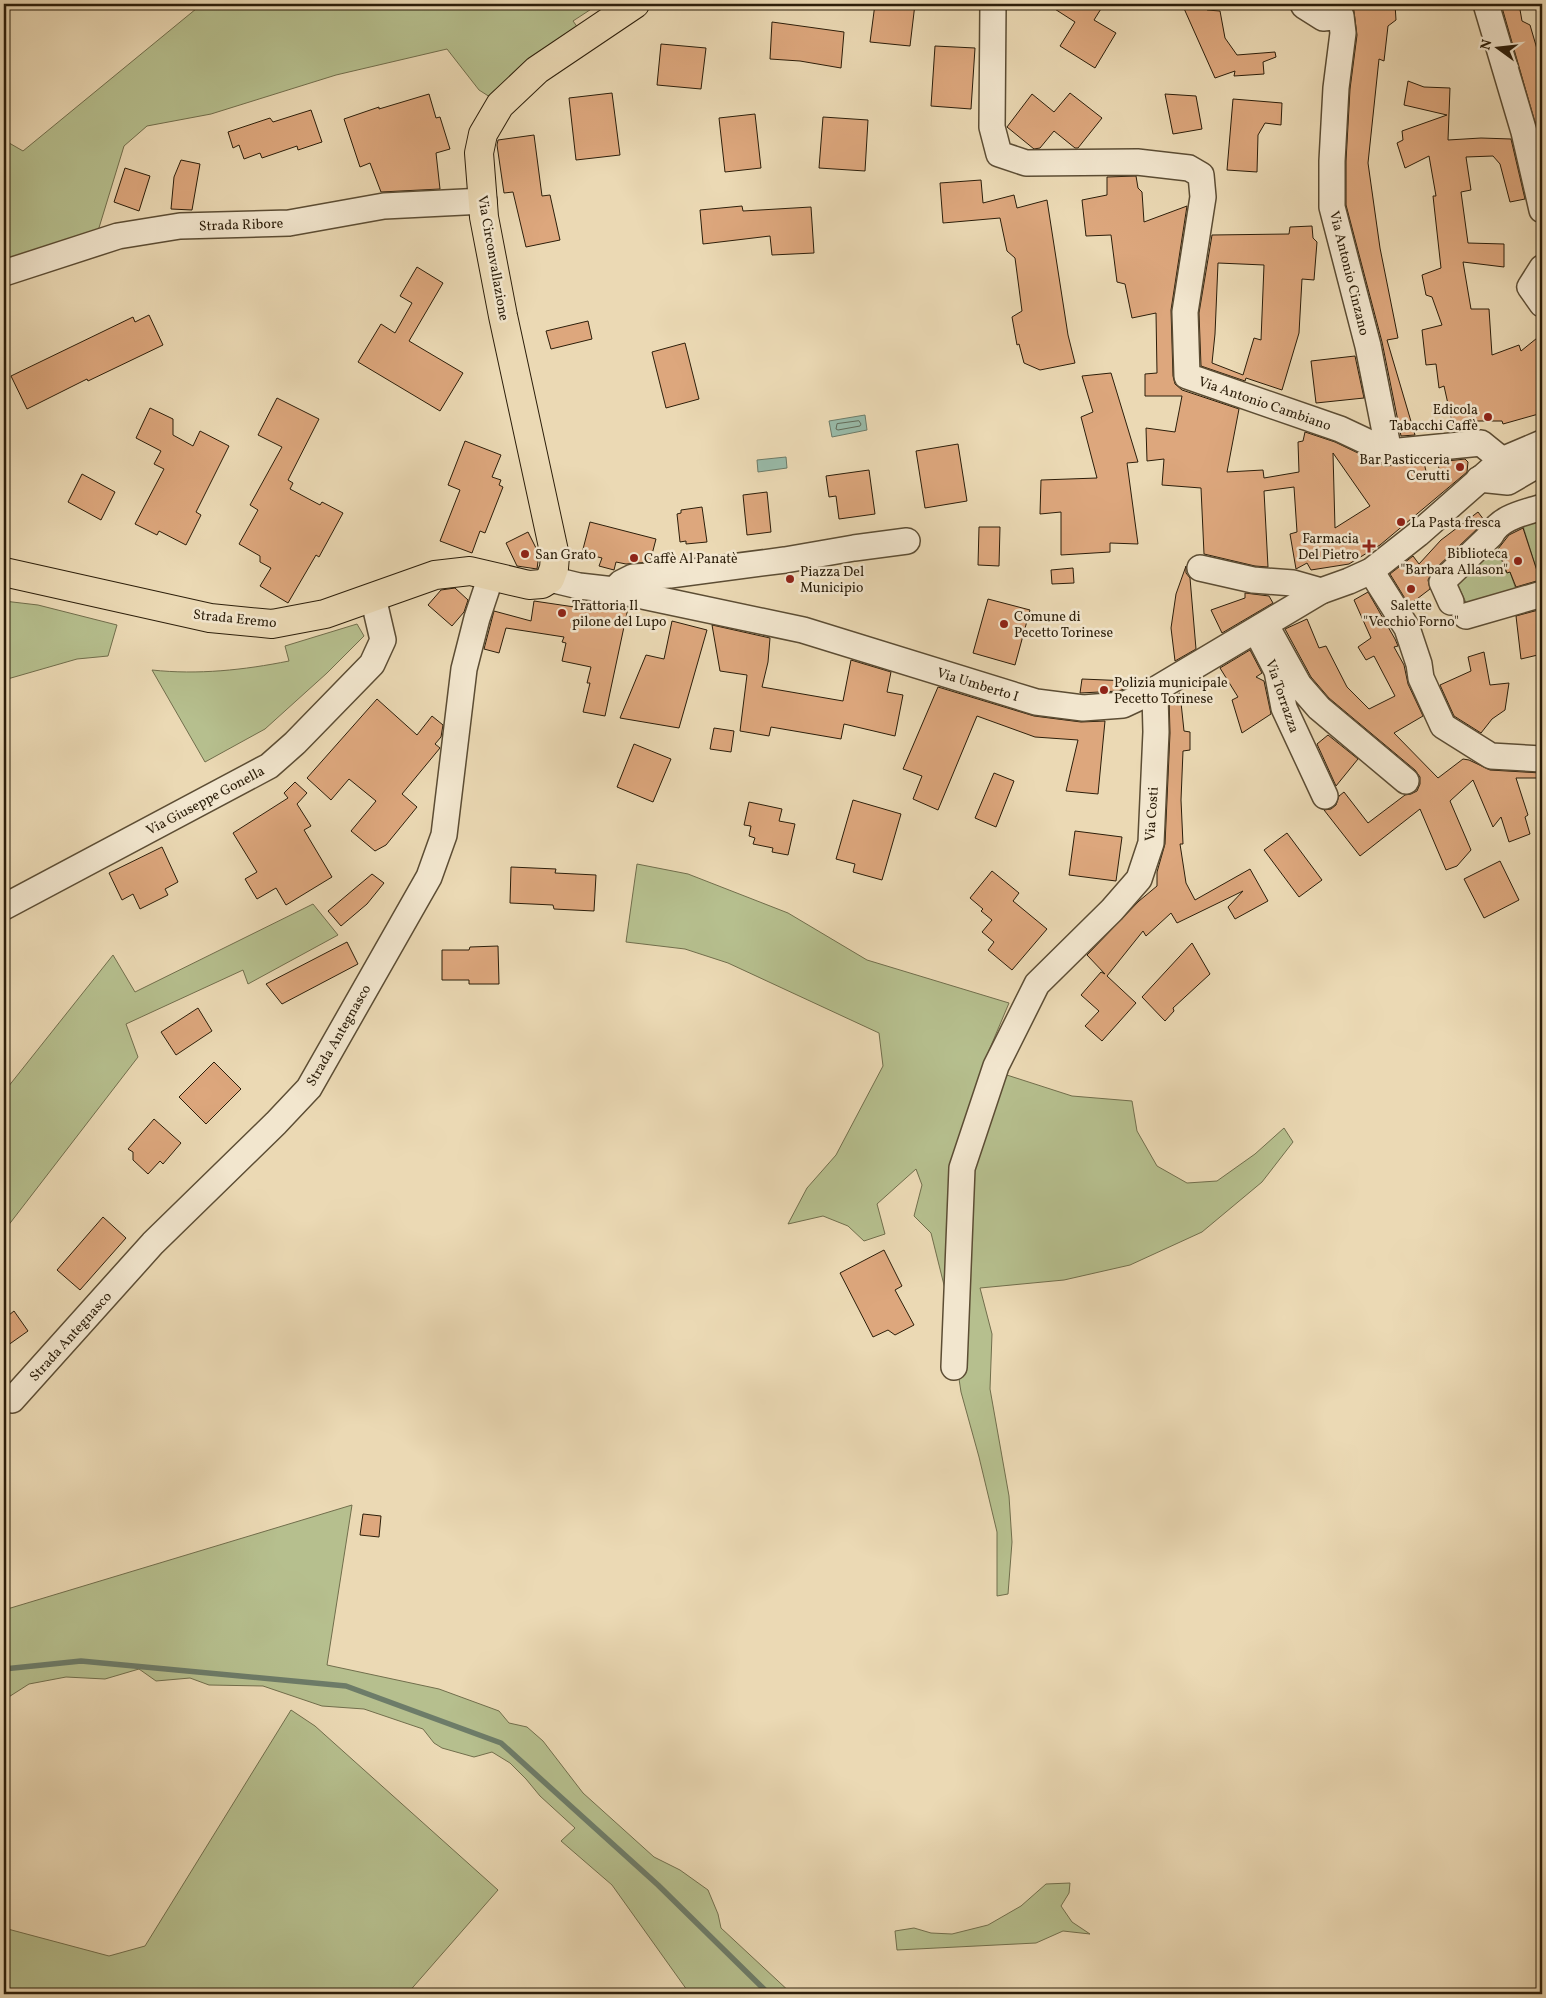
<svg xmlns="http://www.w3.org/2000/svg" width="1546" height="1998" font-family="Vollkorn,serif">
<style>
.green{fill:#b6bf8e;stroke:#716e4c}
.water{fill:#99bba9;stroke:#6d7c69}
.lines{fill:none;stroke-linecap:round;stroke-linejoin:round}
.shore{stroke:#626c5a;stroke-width:1}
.stream{stroke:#6d7c69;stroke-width:5.5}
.building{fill:#dda77d;stroke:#2c1e0a;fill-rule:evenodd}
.minor-casing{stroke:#5c4d34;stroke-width:28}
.major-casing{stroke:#2c1e0a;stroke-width:30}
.minor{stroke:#f2e6ce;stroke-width:25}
.major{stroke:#ebd9b4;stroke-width:28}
.poi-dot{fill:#8f2418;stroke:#f2e6ce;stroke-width:2}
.labels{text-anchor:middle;stroke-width:5;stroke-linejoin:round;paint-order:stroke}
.street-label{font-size:14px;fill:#2c1e0a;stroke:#f2e6ce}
.poi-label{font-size:14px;fill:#2c1e0a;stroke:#f2e6ce;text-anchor:start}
</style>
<rect width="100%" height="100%" fill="#ebd9b4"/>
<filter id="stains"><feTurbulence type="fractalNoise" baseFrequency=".004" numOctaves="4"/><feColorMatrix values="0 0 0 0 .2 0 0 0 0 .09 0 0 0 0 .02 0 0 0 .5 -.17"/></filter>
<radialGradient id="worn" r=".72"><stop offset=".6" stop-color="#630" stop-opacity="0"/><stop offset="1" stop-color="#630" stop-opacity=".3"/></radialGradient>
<!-- green -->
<g class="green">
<polygon points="202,4 599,4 573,21 581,32 528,59 490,97 479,90 447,49 336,75 211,114 147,126 124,146 98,231 4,262 4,140 23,151"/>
<polygon points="1542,516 1542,587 1522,523"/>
<polygon points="1496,528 1504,550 1499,553 1506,572 1510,572 1519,598 1469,609 1456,581"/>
<polygon points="4,601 38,605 117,625 108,656 77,659 4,680"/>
<path d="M357,624l7,12 -37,37 -62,56 -60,33 -53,-92c46,5 92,0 137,-9l-4,-15z"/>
<polygon points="637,864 688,874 788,913 867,960 1009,1003 982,1067 1072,1096 1132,1101 1137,1131 1157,1166 1187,1183 1217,1181 1255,1154 1284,1128 1293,1142 1262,1182 1202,1232 1130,1265 1064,1280 980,1288 992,1334 990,1389 1009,1496 1012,1542 1008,1594 997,1596 997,1532 979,1457 961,1392 946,1293 931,1233 914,1216 922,1185 916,1169 877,1204 885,1234 864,1241 848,1226 823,1216 788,1224 807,1188 836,1155 883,1066 879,1033 728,963 685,949 626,942"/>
<polygon points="313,904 338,935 248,984 243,970 126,1024 138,1057 4,1231 4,1092 113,955 135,992"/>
<polygon points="352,1505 327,1665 439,1689 499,1711 509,1723 527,1727 543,1741 583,1793 654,1857 680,1870 708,1890 718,1914 721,1928 792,1994 711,1994 687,1990 612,1885 561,1841 575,1828 540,1796 526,1779 510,1763 492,1752 474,1757 442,1748 434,1743 423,1729 364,1709 322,1706 263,1686 209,1685 190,1678 156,1681 139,1669 105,1679 66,1677 29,1684 4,1700 4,1610"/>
<polygon points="291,1710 315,1726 498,1890 407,1994 4,1994 4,1928 109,1956 145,1946"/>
<polygon points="1070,1883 1069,1893 1061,1906 1072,1922 1090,1934 1063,1931 1036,1943 897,1950 895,1931 914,1928 931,1933 952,1934 988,1925 1021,1906 1046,1884"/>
</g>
<!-- water -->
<g class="water">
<polygon points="865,415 867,430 832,437 829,421"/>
<polygon points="786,457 787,468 758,472 757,460"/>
</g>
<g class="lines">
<!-- shore -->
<polygon class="shore" points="859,421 861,424 860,426 838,430 836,429 837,424"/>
<!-- stream -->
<polyline class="stream" points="4,1669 81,1661 346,1686 501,1743 658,1885 769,1994"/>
</g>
<!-- building -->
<g class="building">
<polygon points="875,4 915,4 910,46 870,42"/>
<polygon points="1047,4 1104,4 1094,20 1116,33 1095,68 1060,46 1075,22"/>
<polygon points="1182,4 1206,4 1207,10 1220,11 1225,38 1237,55 1275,52 1276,57 1263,62 1264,74 1234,76 1235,71 1215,78"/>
<polygon points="1353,4 1395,4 1396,20 1388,26 1384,61 1379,59 1368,163 1380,248 1398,338 1387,340 1415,435 1401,436 1382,342 1346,205 1346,161 1350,89 1357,35"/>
<polygon points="1501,4 1519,4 1522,21 1530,25 1542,66 1542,147"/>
<polygon points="772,22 844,32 841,68 800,61 770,59"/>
<polygon points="661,44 706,48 701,89 657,85"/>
<polygon points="935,46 975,48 971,109 931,106"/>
<polygon points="1408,81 1424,87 1450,88 1448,140 1481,138 1511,139 1525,199 1510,202 1500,164 1493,156 1466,157 1471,190 1461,192 1468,243 1504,244 1504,267 1463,262 1471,309 1489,309 1492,355 1519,345 1521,351 1542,334 1542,413 1503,424 1502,421 1474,421 1475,429 1454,431 1444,386 1439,388 1436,364 1426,365 1422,330 1442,325 1432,297 1426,295 1422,275 1441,268 1433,196 1436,196 1429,156 1405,168 1397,143 1403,140 1402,131 1447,115 1404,105"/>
<polygon points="612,93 620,155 576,160 569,98"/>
<polygon points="1070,93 1102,118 1078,148 1075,148 1054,131 1040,148 1034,149 1007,127 1032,94 1054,112"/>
<polygon points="429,94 436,118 440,117 450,149 436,153 440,189 381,192 370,163 360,167 344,119 379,107 379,109"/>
<polygon points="1165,94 1196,96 1202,129 1173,134"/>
<polygon points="1233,99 1282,103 1281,125 1265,123 1258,135 1257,172 1227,170"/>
<polygon points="311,110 322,142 298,150 297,146 262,158 260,153 244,159 239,145 233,148 228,132 270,118 273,122"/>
<polygon points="755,114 761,168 725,172 719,118"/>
<polygon points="823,117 868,120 865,171 819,168"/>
<polygon points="534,135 542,196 550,195 560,240 526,247 513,192 504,193 497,145 498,140"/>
<polygon points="181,160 200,164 192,210 171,209 174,177"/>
<polygon points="125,168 150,176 139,211 114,202"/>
<path d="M1136,176l2,12 4,4 2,30 43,-16 -16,104 2,66 2,8 7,6 57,19 -12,63 36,-2 1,8 35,-6 -1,-30 5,-1 2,-9 30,10 50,24 39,-3 4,16 12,-2 -2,-15 27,-3 3,3 -1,10 -87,73 -31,19 -38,6 -4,-7 -11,6 -6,-35 7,-2 -3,-45 -30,4 4,76 -13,-1 -51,-12 -3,-66 -39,-3 2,-26 -17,2 -1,-33 29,4 7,-36h-37v-22l12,-1 -1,-60 -24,5 -7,-34 -8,-2 -6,-47 -25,1 -4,-36 25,-5v-18zM1333,453l37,53 -35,22z"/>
<polygon points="981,180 983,203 1014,195 1017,208 1047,200 1068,335 1075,363 1040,370 1024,363 1019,344 1017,345 1012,317 1022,311 1015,258 1007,251 1000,218 943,223 940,183"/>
<polygon points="742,206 743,211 811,207 814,253 772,255 770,236 703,244 700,210"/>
<path d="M1312,226l1,12 4,4 -3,38 -12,-1 -3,54 -17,57 -36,-12 -1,3 -44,-15 -2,-53 13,-78 77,-1 1,-7zM1218,263l46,2 -3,75 -7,-2 -11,37 -31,-12 3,-29z"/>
<polygon points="417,267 443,283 409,341 463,373 440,411 358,362 381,324 395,333 412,303 400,296"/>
<polygon points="149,315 163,345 88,381 87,379 27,409 11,376 133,317 135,322"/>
<polygon points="588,321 592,339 551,349 546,331"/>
<polygon points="685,343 699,399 666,408 652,352"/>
<polygon points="1355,356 1364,398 1316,403 1311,361"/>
<polygon points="1111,373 1138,462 1127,463 1138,544 1110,543 1110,552 1061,555 1061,512 1040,514 1041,480 1097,478 1081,417 1093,412 1082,376"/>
<polygon points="277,398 319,419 288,480 293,483 290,489 320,505 322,502 343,513 319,557 316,555 288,603 260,586 271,568 260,562 260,556 239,544 258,510 250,505 282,447 258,435"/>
<polygon points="150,408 173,419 173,435 193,446 200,431 229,446 196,512 201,515 186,545 159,531 157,535 135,524 164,469 154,464 161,451 136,438"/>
<polygon points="465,441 501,455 492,477 501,480 499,485 503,487 485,533 480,531 472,553 440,541 460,490 448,485"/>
<polygon points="958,444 967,501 925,508 916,451"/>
<polygon points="869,470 875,514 839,519 836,496 829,497 826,476"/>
<polygon points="82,474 115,492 101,520 68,502"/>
<polygon points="767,492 771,532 747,535 743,495"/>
<polygon points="702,507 707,542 686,544 686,541 680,542 677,514 681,513 681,510"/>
<polygon points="1478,512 1484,520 1480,526 1432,572 1428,580 1430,589 1409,605 1390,574 1413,556 1419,564 1441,540"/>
<polygon points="590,522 656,539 650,562 626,564 616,562 614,570 599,566 602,558 582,553"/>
<polygon points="979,527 1000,527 999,566 978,565"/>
<polygon points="1523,528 1540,580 1516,587 1510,572 1507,573 1498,549 1509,535"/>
<polygon points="528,532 539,554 537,569 517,566 506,543"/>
<polygon points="1186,566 1186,573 1190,578 1196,649 1175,661 1171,628 1176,594"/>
<polygon points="1073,568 1074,583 1052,584 1051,570"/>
<polygon points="455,588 468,600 464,612 452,626 428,605 441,590"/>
<polygon points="1368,592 1395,639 1398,646 1394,647 1404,665 1408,684 1423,716 1394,733 1438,778 1463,759 1469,760 1490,770 1541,773 1540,778 1516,778 1528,815 1525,817 1530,834 1509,842 1501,817 1493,827 1473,780 1450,801 1471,850 1457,866 1446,870 1420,809 1360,856 1324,810 1331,809 1336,805 1339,796 1344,792 1368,823 1405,795 1411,794 1417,791 1420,784 1420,777 1415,770 1329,698 1311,677 1285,629 1307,619 1319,648 1326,646 1347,687 1369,709 1395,696 1374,656 1366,660 1358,647 1371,638 1354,600"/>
<polygon points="1245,593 1269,596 1273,603 1222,633 1211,610 1245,598"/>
<polygon points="988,599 1030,610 1015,665 973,653"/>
<polygon points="534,601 588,609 589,604 628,608 605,716 583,712 590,683 587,683 591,667 562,661 566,643 562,642 564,637 506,628 499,653 484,649 494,611 531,621"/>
<polygon points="1542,609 1542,654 1521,659 1516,616"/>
<polygon points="672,621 707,630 679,728 620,718 646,655 664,659"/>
<polygon points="712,625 770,638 768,662 762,687 843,701 851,660 891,672 887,692 903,695 895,736 844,724 841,739 771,727 769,736 740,731 747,675 720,671"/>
<polygon points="1250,650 1262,673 1256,677 1264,681 1271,714 1242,733 1232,700 1238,697 1220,668"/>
<polygon points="1484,652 1490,685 1509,683 1505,710 1492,719 1481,733 1454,716 1440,685 1471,671 1468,657"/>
<polygon points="1082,679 1129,681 1128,687 1119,691 1080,693"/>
<polygon points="938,687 1034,716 1081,722 1105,721 1098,794 1066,791 1078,740 1035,737 977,716 938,810 913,799 922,776 903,769"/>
<polygon points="1180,693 1184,731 1190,732 1190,750 1183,751 1181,800 1183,844 1180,844 1186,883 1195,900 1250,869 1268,901 1235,919 1228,907 1243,891 1177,923 1171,913 1146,936 1143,931 1107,976 1136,1003 1102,1041 1085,1026 1099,1011 1081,995 1101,972 1105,974 1087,955 1139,901 1157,886 1157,872 1165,844 1170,733 1169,698"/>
<polygon points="377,699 417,735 432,716 443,725 441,737 435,744 440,748 402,794 417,807 386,845 375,851 351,831 376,801 349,779 331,800 307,778"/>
<polygon points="714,728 734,731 731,752 710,749"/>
<polygon points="1328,735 1358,759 1336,786 1317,744"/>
<polygon points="634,744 671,759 653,802 617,787"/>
<polygon points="994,773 1014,781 996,827 975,818"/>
<polygon points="295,782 307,793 297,804 311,826 304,830 332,877 286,905 276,888 257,899 245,879 257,872 233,833 288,798 284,793"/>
<polygon points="853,800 901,814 882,880 853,872 855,864 836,859"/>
<polygon points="749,802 782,809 779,821 795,824 788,855 772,852 773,848 753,844 755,838 749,836 751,826 744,825"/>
<polygon points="1075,831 1122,837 1116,881 1069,875"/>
<polygon points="1287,833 1322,880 1299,897 1264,850"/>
<polygon points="162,847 178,882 165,889 168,895 140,909 133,894 122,900 109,873"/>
<polygon points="1500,861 1519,900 1484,918 1464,879"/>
<polygon points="511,867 556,869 555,873 596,875 594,911 554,909 553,905 510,903"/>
<polygon points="992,871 1019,893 1013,901 1047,929 1012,970 988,950 994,942 982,932 992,920 981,911 983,909 970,898"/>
<polygon points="372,874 384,883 367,904 341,926 328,911"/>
<polygon points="347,942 358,964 282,1004 266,984"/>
<polygon points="1192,943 1210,974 1173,1008 1174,1011 1165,1021 1142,997"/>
<polygon points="498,946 499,984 469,984 469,980 442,980 442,950 469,950 470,947"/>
<polygon points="198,1008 212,1031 176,1055 161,1032"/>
<polygon points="214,1062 241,1089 206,1124 179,1097"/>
<polygon points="154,1119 181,1143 163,1164 160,1161 148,1174 133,1160 133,1152 128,1149"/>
<polygon points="103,1217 126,1238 80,1290 57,1270"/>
<polygon points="884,1250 902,1286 895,1290 914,1325 895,1335 888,1330 873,1337 840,1273"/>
<polygon points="14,1311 28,1331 4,1348 4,1319"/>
<polygon points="363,1514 381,1516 379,1537 360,1535"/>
</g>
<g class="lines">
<!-- minor casing -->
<g class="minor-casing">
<g id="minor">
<polyline points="993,4 992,127 999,154 1026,163 1137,162 1189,168 1201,175 1203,197 1185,312 1187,376 1340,429 1389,452 1481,443 1502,460"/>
<polyline points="1303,4 1304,6 1323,18 1341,16 1343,33 1336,88 1332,161 1332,207 1368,346 1389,452"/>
<polyline points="1486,4 1524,132 1542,210"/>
<polyline points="1542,268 1530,287 1542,304"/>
<polyline points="4,273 118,236 180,226 289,223 384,206 484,201"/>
<polyline points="1479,479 1508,482 1542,462"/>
<polyline points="1200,568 1253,580 1293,583 1321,591"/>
<polyline points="1371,571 1407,628 1419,664 1421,678 1443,726 1491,756 1542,759"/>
<polyline points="550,579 579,586 614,590 803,630 1036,702 1083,708 1123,705 1153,691 1321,591 1349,581 1371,571 1418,534 1502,460 1542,443"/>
<polyline points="614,590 621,583 633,577 670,575 785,560 854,548 907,541"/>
<path d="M1451,602l-9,-20 49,-47c9,-18 33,-22 51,-28"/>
<polyline points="1466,616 1542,594"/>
<polyline points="1325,796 1284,708 1277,671 1259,636 1261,627 1269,631 1299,685 1319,708 1406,781"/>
<polyline points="4,907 269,766 295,743 372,664 383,640 376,610 371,599"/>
<polyline points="954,1367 962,1168 996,1066 1037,984 1112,910 1139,879 1151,843 1156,732 1155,694 1153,691"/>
<polyline points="12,1400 153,1243 276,1123 309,1088 429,877 444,835 464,669 477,618 491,576"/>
</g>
</g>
<!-- major casing -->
<g class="major-casing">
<polyline id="major" points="4,572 210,618 272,624 325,614 435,575 470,571 529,585 542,584 550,579 554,568 555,556 503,316 484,217 479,153 483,134 500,105 537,70 635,4"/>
</g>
<!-- minor -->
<use href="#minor" class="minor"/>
<!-- major -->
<use href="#major" class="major"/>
</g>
<!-- markers -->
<g class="poi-dot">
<circle cx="1488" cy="417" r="5"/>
<circle cx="1460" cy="467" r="5"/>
<circle cx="1401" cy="522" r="5"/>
<path d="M1366.5 538.5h5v5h5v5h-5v5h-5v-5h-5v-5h5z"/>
<circle cx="525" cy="554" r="5"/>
<circle cx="634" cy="558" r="5"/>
<circle cx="1518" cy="561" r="5"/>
<circle cx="790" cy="579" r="5"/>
<circle cx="1411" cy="589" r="5"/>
<circle cx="562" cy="613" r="5"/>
<circle cx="1004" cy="624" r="5"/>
<circle cx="1104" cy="690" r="5"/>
</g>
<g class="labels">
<!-- street labels -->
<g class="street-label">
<text transform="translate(241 224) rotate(-2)" y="5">Strada Ribore</text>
<text transform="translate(494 258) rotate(80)" y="5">Via Circonvallazione</text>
<text transform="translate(1350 273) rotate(76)" y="5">Via Antonio Cinzano</text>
<text transform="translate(1265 403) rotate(19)" y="5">Via Antonio Cambiano</text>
<text transform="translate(235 618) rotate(6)" y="5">Strada Eremo</text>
<text transform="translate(978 684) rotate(17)" y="5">Via Umberto I</text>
<text transform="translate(1283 696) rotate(71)" y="5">Via Torrazza</text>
<text transform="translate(205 800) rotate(-28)" y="5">Via Giuseppe Gonella</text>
<text transform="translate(1151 814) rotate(-86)" y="5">Via Costi</text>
<text transform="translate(338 1035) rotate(-60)" y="5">Strada Antegnasco</text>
<text transform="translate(70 1336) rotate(-48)" y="5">Strada Antegnasco</text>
</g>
<!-- poi labels -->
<g class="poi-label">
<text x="1478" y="414" text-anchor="end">Edicola<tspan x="1478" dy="16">Tabacchi Caffè</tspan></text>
<text x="1450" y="464" text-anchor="end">Bar Pasticceria<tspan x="1450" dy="16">Cerutti</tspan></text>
<text x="1411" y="527">La Pasta fresca</text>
<text x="1359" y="543" text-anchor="end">Farmacia<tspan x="1359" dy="16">Del Pietro</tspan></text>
<text x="1508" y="558" text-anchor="end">Biblioteca<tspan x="1508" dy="16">"Barbara Allason"</tspan></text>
<text x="535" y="559">San Grato</text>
<text x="644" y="563">Caffè Al Panatè</text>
<text x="800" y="576">Piazza Del<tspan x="800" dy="16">Municipio</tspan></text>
<text x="572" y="610">Trattoria Il<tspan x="572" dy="16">pilone del Lupo</tspan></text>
<text x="1411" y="610" text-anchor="middle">Salette<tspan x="1411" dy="16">"Vecchio Forno"</tspan></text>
<text x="1014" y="621">Comune di<tspan x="1014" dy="16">Pecetto Torinese</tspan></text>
<text x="1114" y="687">Polizia municipale<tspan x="1114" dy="16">Pecetto Torinese</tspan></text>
</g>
</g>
<!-- margin -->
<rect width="1546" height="1998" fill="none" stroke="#ebd9b4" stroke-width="20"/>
<rect x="5" y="5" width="1536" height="1988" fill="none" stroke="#2c1e0a" stroke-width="2.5"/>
<rect x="10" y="10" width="1526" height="1978" fill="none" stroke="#2c1e0a"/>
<!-- north arrow -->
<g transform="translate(1498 48) rotate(285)" stroke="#f2e6ce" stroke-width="4" paint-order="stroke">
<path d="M0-4L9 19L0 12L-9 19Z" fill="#2c1e0a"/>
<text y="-8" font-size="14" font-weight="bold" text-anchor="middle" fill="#2c1e0a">N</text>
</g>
<rect width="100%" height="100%" filter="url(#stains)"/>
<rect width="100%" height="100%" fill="url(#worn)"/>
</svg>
